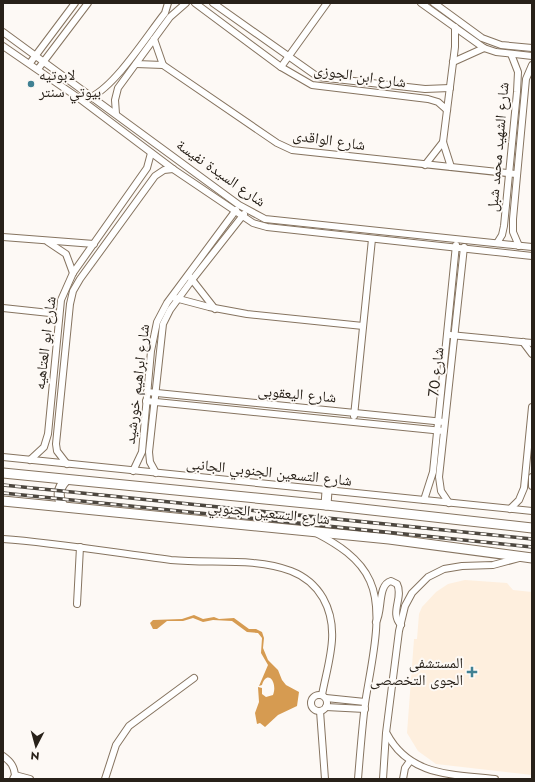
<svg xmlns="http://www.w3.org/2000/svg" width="535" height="782" font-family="Jost,'Noto Naskh Arabic',sans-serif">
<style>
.built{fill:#feefde}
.water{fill:#d69b51}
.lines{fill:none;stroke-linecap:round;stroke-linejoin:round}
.minor-casing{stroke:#867460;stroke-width:8}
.highway-casing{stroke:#867460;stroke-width:11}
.minor{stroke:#fff;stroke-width:6}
.highway{stroke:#fff;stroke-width:9}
.rail-casing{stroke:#4d473f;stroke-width:3.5}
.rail{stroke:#fdf9f5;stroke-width:2;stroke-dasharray:6;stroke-linecap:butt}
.poi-dot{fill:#408193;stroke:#fdf9f5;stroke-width:1.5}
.labels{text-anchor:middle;stroke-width:4;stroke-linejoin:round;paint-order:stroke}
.poi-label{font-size:15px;fill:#282119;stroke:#fdf9f5;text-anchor:start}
.street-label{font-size:15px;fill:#282119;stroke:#fdf9f5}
</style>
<rect width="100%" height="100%" fill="#fdf9f5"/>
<!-- built -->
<polygon class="built" points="465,580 507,583 513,590 532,592 532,775 436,764 418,751 407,733 414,639 417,639 419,614 422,607 436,592 448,584"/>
<!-- water -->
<path class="water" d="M194,615l9,4 11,-2 5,2 15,-1 15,11h7l6,3 2,6 -1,10 5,12 10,10 4,10 4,5 13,7 -2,14 -19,9 -13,12 -5,-4 -3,1 -2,-11 4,-11 -1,-15 4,1v6l4,3 7,-2c5,-13 -6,-26 -11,-10l-3,1 9,-21 -7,-12 1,-15 -4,-5 -11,-1 -15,-11 -19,-1 -10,2 -10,-4 -10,3h-16l-10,8h-4l-3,-6 3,-3 29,-1z"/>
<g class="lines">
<!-- minor casing -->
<g class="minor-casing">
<g id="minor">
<polyline points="195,3 281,67 312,85 428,99 438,102 447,110"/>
<polyline points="213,3 318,77 425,89 450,88"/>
<polyline points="421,3 484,48 496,52 532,56"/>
<polyline points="434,3 482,38 501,45 532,48"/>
<polyline points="3,32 239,205 265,219 532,247"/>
<polyline points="154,39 163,65"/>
<polyline points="3,46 80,99 173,169 253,223 267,227 532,256"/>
<polyline points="453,62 484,48"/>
<polyline points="30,63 75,3"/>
<polyline points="136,64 163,65 277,143 292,150 516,174"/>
<polyline points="281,67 327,3"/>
<polyline points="38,69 88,3"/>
<path d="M91,97c25,-12 55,-60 74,-84l3,-10"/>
<polyline points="116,114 115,100 118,88 170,17 186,3"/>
<polyline points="425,165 443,142"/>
<polyline points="451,167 443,142 455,47 455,27"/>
<polyline points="3,237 94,244"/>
<polyline points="48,242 66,254 73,273"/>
<polyline points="497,243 502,235 504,226 517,92 518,72 511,54"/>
<polyline points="519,246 513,232 513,219 526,79 532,65"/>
<polyline points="190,277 215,309"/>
<polyline points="175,298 209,307 247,314 363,326"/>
<polyline points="3,308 59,314"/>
<polyline points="450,335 532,343"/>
<polyline points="523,342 532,354"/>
<polyline points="147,392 444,422"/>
<polyline points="146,401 443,431"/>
<polyline points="354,416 372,239"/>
<polyline points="3,457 532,511"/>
<polyline points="30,460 44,447 48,434 61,300 73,273 147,168 151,153"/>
<polyline points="67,464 57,451 56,444 70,304 73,291 80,279 155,176 164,170 173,169"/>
<polyline points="133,471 142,452 151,351 157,322 167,303 236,210"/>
<polyline points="156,473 150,462 149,452 163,324 170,310 192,280 244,214"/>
<polyline points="532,477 532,486"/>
<polyline points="424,500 433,472 456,245"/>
<polyline points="449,503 441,491 439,477 464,247"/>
<polyline points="510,509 519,500 524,488 532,407"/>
<path d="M316,533c21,11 44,25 54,48 15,33 0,87 -5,123 -3,25 -5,50 -7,75"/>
<path d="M3,539c56,4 112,14 168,21 39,4 83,-3 120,11 13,5 25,15 32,27 18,32 5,64 -1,97"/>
<polyline points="77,604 80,547"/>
<path d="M376,622c7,-11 1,-37 15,-41l6,3c7,13 -8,29 4,41"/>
<circle cx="319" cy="703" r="8"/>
<polyline points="326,698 365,702"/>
<polyline points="326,707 365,709"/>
<polyline points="320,711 325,779"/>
<path d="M387,734c23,43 66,40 108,45"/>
<path d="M3,756c8,6 11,10 12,19l-2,4"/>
<polyline points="15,775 30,779"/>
<polyline points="105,779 116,745 129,726 194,678"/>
<polyline points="383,779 386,733 399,631 405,606 412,593 428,577 444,569 462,566 493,565 523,557"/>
<polyline points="403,779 405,768 410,761"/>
</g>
</g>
<!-- highway casing -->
<g class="highway-casing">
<g id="highway">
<polyline points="3,473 326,505 532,528"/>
<polyline points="3,501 389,539 532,558"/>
<polyline points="326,505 327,491"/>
<path d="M63,506c-6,-9 -5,-18 3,-26"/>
</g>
</g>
<!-- minor -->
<use href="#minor" class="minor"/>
<!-- highway -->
<use href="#highway" class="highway"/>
<!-- rail casing -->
<g class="rail-casing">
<g id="rail">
<polyline points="3,485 532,539"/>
<polyline points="3,493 532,547"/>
</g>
</g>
<!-- rail -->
<use href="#rail" class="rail"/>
</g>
<!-- markers -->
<g class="poi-dot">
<circle cx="31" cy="84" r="4"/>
<path d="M470 666h4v4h4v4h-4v4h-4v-4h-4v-4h4z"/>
</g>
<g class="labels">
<!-- poi labels -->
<g class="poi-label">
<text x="39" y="80">لابوتيه<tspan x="39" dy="17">بيوتي سنتر</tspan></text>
<text x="463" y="668" text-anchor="end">المستشفى<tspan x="463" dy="17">الجوى التخصصى</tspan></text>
</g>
<!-- street labels -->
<g class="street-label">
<text transform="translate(360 76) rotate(8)" y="5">شارع ابن الجوزى</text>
<text transform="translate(329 140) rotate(8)" y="5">شارع الواقدى</text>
<text transform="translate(498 147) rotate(-85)" y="5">شارع الشهيد محمد شبل</text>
<text transform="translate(221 173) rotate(35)" y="5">شارع السيدة نفيسة</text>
<text transform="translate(45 343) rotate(-83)" y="5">شارع ابو العتاهيه</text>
<text transform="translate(436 372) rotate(-84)" y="5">شارع 70</text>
<text transform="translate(137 384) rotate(-83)" y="5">شارع ابراهيم خورشيد</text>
<text transform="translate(297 394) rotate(5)" y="5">شارع اليعقوبى</text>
<text transform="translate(269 472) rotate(6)" y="5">شارع التسعين الجنوبي الجانبى</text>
<text transform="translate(269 513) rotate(6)" y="5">شارع التسعين الجنوبي</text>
</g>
</g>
<!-- border -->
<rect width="535" height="782" fill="none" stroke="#282119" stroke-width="8"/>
<!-- north arrow -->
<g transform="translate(36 746) rotate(186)" stroke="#fdf9f5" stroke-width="3" paint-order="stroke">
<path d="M0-3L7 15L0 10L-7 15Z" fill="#282119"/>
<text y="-6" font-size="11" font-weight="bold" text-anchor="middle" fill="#282119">N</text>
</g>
</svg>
